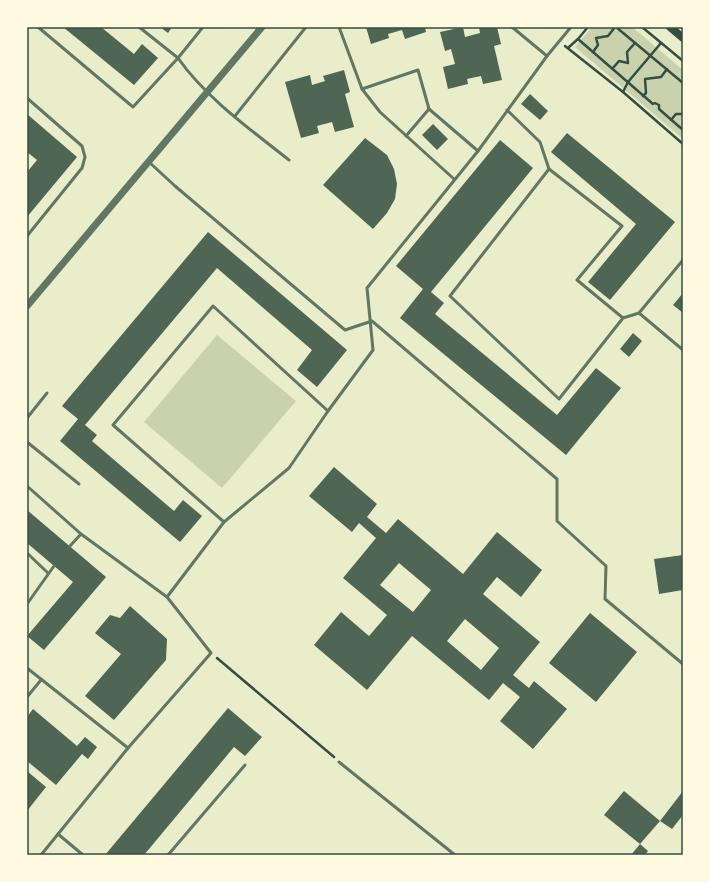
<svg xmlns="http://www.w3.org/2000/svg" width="710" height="882" font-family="Inter,sans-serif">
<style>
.green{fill:#cad2ad}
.building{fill:#4f6655;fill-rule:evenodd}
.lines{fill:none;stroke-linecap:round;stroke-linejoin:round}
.path{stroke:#344e41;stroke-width:2.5}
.service{stroke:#617663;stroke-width:3}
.tertiary{stroke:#617663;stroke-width:7}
.secondary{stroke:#344e41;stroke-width:8}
.neatline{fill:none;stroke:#344e41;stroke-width:1.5}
</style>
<rect width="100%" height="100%" fill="#e9edc9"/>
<!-- green -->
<g class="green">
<polygon points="592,27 632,27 683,70 683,139 575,47"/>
<polygon points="217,335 296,401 222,488 144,422"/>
</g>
<!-- building -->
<g class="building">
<polygon points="63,27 101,27 134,54 142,44 158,58 134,85"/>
<polygon points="160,27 172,27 168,33"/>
<polygon points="366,27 425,27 426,32 405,39 402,30 388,34 389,38 371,44"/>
<polygon points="463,27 465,37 480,33 479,27 497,27 501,44 494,46 502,80 483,84 481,76 467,79 468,84 448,89 443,67 455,64 451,49 445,51 440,32"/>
<polygon points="344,70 350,92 345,94 354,127 335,132 332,122 317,126 319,133 301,138 285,82 310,75 312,85 325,81 323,76"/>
<polygon points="530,94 548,111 540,120 521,104"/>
<polygon points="27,114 77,157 27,217 27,172 37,160 27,152"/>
<polygon points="433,124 448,139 437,150 422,135"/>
<polygon points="567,133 675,222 610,300 588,282 636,224 551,152"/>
<polygon points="365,138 387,155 394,169 397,184 395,199 387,213 373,229 323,185"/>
<polygon points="500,140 533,168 431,292 444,303 435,314 557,415 596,368 621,388 566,455 400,318 423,289 396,266"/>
<polygon points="208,232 347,350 317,387 297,370 312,350 217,268 85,425 97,435 92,441 174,511 183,500 202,516 180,542 60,441 78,419 62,406"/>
<polygon points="683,293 683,313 673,305"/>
<polygon points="633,333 642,341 629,357 620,349"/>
<path d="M334,467l43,37 -10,13 19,16 12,-14 65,55 34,-42 45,38 -21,27 -24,-20 -14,17 57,48 -27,33 16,13 5,-7 33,28 -34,40 -33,-28 20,-24 -17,-14 -14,17 -77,-64 -45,54 -53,-45 27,-33 28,24 18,-21 -44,-37 33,-40 -17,-15 -7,9 -43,-36zM399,563l32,27 -18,22 -33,-27zM465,619l34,29 -18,22 -34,-29z"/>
<polygon points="27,510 106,577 44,650 27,636 73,582 27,543"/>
<polygon points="683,555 683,590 659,594 654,559"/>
<polygon points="130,606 167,639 166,660 114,720 85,696 121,654 95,633 110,615 120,618"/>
<polygon points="590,613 637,652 596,702 549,663"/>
<polygon points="228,708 262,737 245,756 234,747 144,855 105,855"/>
<polygon points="33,709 77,746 85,737 97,747 88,759 82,754 56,785 27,761 27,717"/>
<polygon points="27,771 46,787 27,811"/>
<polygon points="624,791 660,821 640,844 604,815"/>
<polygon points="683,791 683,815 672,829 660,821"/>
<polygon points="640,844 648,851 645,855 631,855"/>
</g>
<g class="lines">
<!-- path -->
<g class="path">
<polyline points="616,27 683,83"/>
<polyline points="642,27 683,61"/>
<polyline points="578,39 653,104 655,103 659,105 659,109 683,130"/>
<polyline points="565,46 623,92 683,144"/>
<polyline points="569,47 578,39 588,27"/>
<polyline points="593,52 598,45 596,38 608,36 615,27"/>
<polyline points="613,68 619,61 628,63 627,52 635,43"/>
<polyline points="623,92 628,82 661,43"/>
<polyline points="643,96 646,93 645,79 661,77 667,69"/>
<polyline points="671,120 676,114 683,114"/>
<polyline points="217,658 334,757"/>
</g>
<!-- service -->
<g class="service">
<path d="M38,27l95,80 45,-49c27,39 73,72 111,102"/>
<polyline points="139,27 178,58 203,27"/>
<polyline points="339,27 362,89 380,112 454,179"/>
<polyline points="512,27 547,56 571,27"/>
<polyline points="362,89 418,70 429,109 478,151"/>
<polyline points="27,98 82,146 85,157 82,168 27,236"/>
<polyline points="507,110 540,142 549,169"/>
<polyline points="235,116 306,27"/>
<polyline points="406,136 429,109"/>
<polyline points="149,162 175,186 345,330 372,321 557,479 557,521 606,566 605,599 683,664"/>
<polyline points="683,260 639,313 683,350"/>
<polyline points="623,318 559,399 450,296 549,169 622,226 577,280 623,318 639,313"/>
<polyline points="27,418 47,393"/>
<polyline points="27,442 79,484"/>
<polyline points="27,486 81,534 167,597 211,653 128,748 41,855"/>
<polyline points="224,522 113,425 213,306 328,411"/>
<polyline points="70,546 81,534"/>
<polyline points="27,553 48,573"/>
<polyline points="167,597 224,522 289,468 328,411 373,350 367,288 478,151 547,56"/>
<polyline points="27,604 54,566"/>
<polyline points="27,668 128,748"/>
<polyline points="27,697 41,680"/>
<polyline points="339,762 455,855"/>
<polyline points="58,834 83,855"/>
<polyline points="168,855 245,765"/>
<polyline points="682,855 683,854"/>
</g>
<!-- tertiary -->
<polyline class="tertiary" points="27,306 262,27"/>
<!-- secondary -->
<polyline class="secondary" points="670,27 683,38"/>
</g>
<!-- border -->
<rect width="710" height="882" fill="none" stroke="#fefae0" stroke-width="56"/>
<rect x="28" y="28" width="654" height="826" class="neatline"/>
</svg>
